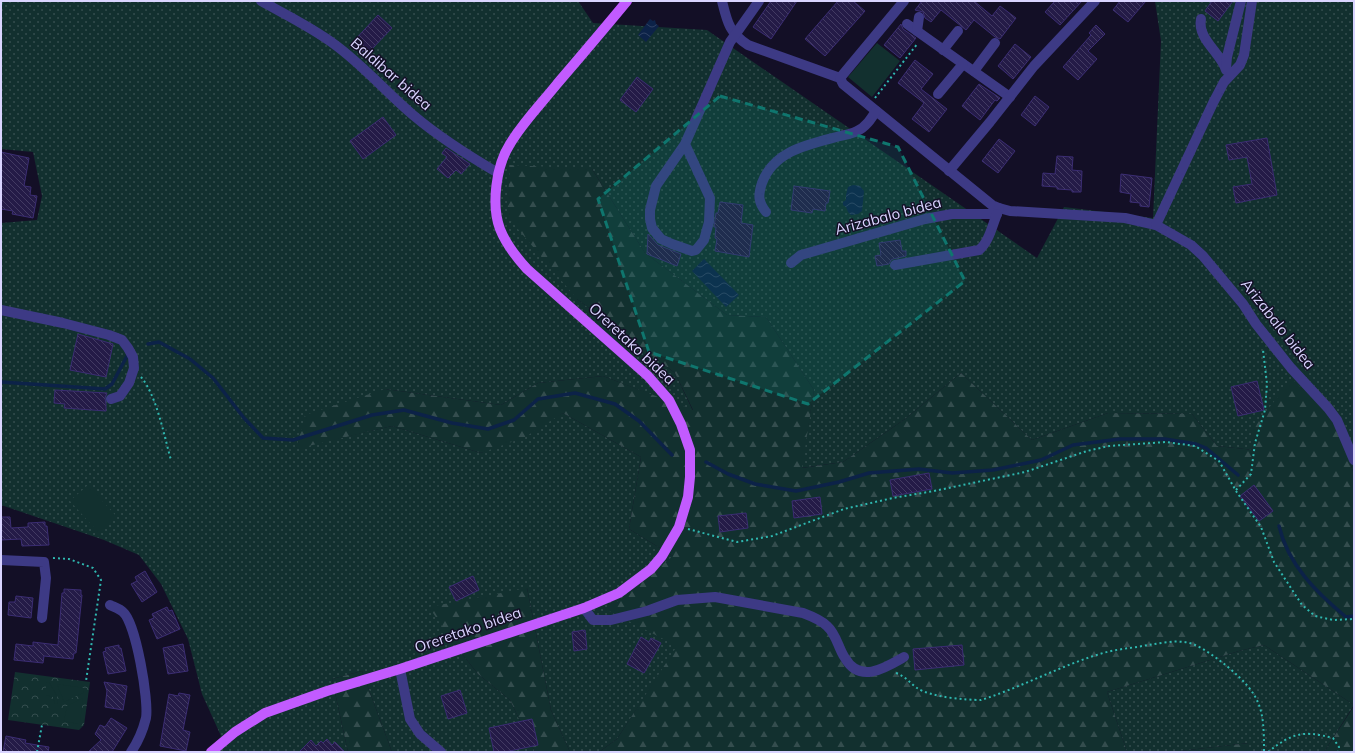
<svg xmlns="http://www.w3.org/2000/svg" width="1355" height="753" font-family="Mulish,sans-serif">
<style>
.grass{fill:url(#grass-dots)}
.forest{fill:url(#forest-firs)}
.park{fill:url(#park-crowns)}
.garden{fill:#12302f}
.water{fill:url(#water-waves)}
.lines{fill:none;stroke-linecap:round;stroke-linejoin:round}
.stream{stroke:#0c2248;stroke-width:3.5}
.building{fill:url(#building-back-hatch);stroke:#3b2d73}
.path{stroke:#2fb8b0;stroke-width:2;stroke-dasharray:2 3;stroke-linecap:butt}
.minor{stroke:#3d3a85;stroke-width:10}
.major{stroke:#c25bff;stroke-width:10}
.marked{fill:#0f766e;fill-opacity:0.2;stroke:#0f766e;stroke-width:3;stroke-dasharray:8 5;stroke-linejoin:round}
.labels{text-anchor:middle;stroke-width:3;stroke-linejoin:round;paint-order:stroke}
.street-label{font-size:15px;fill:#d9d4ff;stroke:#130f26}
</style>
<defs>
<pattern id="grass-dots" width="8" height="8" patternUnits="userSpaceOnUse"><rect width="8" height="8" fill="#12302f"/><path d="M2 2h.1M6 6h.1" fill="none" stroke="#344d4e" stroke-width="1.8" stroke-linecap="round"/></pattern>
<pattern id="forest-firs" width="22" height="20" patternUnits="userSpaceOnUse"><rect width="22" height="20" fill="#12302f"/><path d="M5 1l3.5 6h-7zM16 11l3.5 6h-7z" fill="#344d4e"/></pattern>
<pattern id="park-crowns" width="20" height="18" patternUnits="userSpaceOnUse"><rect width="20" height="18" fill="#12302f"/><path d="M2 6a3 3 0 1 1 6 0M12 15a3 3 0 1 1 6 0" fill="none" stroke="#344d4e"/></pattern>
<pattern id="water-waves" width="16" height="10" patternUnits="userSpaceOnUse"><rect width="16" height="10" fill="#0c2248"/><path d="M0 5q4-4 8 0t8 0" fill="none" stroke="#2f4163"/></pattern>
<pattern id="building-back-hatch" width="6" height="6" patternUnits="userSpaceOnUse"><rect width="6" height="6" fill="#241b47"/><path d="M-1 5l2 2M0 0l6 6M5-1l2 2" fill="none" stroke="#433b63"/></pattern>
</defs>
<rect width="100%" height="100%" fill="#130f26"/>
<!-- grass -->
<g class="grass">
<polygon points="1,1 578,1 593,23 707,30 1037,258 1064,207 1153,218 1161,41 1155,1 1354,1 1354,475 1337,421 1254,450 1217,446 1192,414 1108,413 1032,440 961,373 905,419 843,462 801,468 814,390 766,317 727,315 645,253 592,169 577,299 675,373 693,411 603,376 538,383 501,405 385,389 296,448 392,426 481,453 563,413 641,457 629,529 673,556 678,646 617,739 599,752 570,752 551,710 527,588 454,644 478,674 510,700 535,752 392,752 362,671 332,679 348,752 211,752 221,736 202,694 188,639 161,584 139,555 104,540 1,505 1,223 37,220 42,196 33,152 1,149"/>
<polygon points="1264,645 1354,705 1324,752 1249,752 1249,743 1171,752 1127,752 1107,692 1239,651"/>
</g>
<!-- forest -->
<g class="forest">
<polygon points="510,165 592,169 645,253 727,315 766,317 814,390 802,468 843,462 905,419 961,373 1032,440 1108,413 1192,414 1217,446 1254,450 1252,429 1292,379 1337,421 1354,475 1354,705 1264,645 1239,651 1107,692 1127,752 599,752 617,739 677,646 607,610 673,556 629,529 641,457 563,413 525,437 481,453 392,426 296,449 305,415 385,389 501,405 538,383 603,376 693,410 675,373 577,299 507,216"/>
<polygon points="527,588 551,710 570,752 535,752 510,700 478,674 454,644 429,607"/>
<polygon points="362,671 392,752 348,752 332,679"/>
<polygon points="1354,706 1354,752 1324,752"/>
<polygon points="1249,743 1249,752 1171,752"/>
</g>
<!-- park -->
<polygon class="park" points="15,672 90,682 84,725 79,730 8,720"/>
<!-- garden -->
<g class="garden">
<polygon points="877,43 900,61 872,97 848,77"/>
<polygon points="88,485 116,516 98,532 70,501"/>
<polygon points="49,682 57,696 58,703 55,704 53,697 46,695 46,683"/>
<polygon points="57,684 84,688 83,693 64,702"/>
<polygon points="83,698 80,722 78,724 64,721 67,706"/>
</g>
<!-- water -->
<g class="water">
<polygon points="650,19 653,21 655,20 656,24 659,26 646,42 638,35"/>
<polygon points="853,185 860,186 864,191 862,211 858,214 851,215 848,212 846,207 843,205 843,202 846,200 846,195 848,187"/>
<polygon points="704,259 739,295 726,307 692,271"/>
</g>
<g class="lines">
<!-- stream -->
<g class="stream">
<polyline points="148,344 159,342 190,359 213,378 244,418 263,438 293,440 372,415 404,410 452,423 488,429 514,420 538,399 575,393 615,404 639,421 672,455"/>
<polyline points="1,382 105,389 112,384 127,356"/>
<polyline points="706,462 728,474 755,484 796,491 839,482 869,473 919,469 952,473 993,470 1041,460 1073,445 1120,439 1165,439 1196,444 1206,448 1238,475"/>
<path d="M1279,526c9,39 38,67 67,91l8,-1"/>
</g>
</g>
<!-- building -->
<g class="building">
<polygon points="771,1 797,1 771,39 753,27"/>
<polygon points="838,1 853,1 865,11 825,56 805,39"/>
<polygon points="922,1 974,1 992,16 1000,6 1016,18 1000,39 995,37 974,20 966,30 941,10 931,22 925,18 923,12 915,10"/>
<polygon points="1055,1 1082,1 1060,25 1045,12"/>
<polygon points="1120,1 1146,1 1128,22 1113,10"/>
<polygon points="1212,1 1233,1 1218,21 1205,11"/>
<polygon points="378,15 392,28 368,53 364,50 361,53 352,43"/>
<polygon points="901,24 903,29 916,38 900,58 884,45"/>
<polygon points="1096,25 1105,34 1088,51 1097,59 1078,80 1063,67 1091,35 1089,33"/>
<polygon points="1015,44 1031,57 1013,79 998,66"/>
<polygon points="915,60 933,74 921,89 947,109 929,132 912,119 924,103 898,83"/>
<polygon points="637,77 653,89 636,112 620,100"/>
<polygon points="979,84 1000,98 997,101 995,100 980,120 962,106"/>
<polygon points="1035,96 1049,107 1035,126 1021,115"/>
<polygon points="383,117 396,135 363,159 350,141"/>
<polygon points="1267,138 1277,195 1236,203 1233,187 1252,184 1247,157 1229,160 1226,145"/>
<polygon points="999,139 1015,151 998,173 982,161"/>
<polygon points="446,148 470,164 461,174 456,170 448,178 437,169 447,157 442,153"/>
<polygon points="1,152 29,158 24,186 31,187 30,195 37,196 33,218 12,214 13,211 1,209"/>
<polygon points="1057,156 1073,157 1072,170 1082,171 1081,192 1072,192 1072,190 1057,189 1057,187 1042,186 1043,173 1055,174"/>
<polygon points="1121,174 1152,178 1149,207 1140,206 1140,203 1130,202 1131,194 1120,192"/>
<polygon points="794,186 830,191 828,203 826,203 825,211 813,209 812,213 791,210"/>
<polygon points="720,202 743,205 741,223 753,225 749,257 715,251 717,239 715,238 716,227 714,227 716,213 718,213"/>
<polygon points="648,234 658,245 681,254 677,266 647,254"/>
<polygon points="900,240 902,251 906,251 906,256 893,259 891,260 889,264 877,266 875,256 881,255 879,243"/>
<polygon points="78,334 113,344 106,377 70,370"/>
<polygon points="1257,381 1264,410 1238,416 1231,387"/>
<polygon points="55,390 107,393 105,398 106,404 106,411 64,408 65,404 54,403"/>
<polygon points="929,473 932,489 893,496 890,480"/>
<polygon points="1254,485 1273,511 1259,521 1240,496"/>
<polygon points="820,497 822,514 794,518 792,501"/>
<polygon points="746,513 748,528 720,532 718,516"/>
<polygon points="1,517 10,517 11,528 28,527 28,523 45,522 45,526 47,526 49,545 22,546 21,539 1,540"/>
<polygon points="145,571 157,592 142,602 131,584 137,581 135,577"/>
<polygon points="473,576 479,590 456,601 449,587"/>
<polygon points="64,589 81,590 81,595 82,595 76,653 74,653 73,659 44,656 43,663 14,660 16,644 33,646 33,642 58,645 62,593 64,593"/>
<polygon points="16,596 33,598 31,618 8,615 9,602 15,602"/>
<polygon points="167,607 169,611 172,610 180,629 157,639 149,620 154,618 152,614"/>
<polygon points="585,630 587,649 574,651 572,632"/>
<polygon points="641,637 649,642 651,638 661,643 644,673 627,664"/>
<polygon points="183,644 188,671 168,674 163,648"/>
<polygon points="119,645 119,648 121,648 126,671 108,674 103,652 106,651 105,648"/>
<polygon points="962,645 964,665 915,670 913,649"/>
<polygon points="104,682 127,686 123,710 105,707 107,691"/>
<polygon points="460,690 467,713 448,719 441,696"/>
<polygon points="179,693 190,695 183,730 190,732 186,751 160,746 169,694 178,696"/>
<polygon points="111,718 127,728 112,752 88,752 101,740 95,734 100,725 105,727"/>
<polygon points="532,719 538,745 505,752 494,752 489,728"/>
<polygon points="6,736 26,740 25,743 49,747 48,752 3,752"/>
<polygon points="327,739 332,745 335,742 345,752 299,752 311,740 316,746 321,741 323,743"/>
</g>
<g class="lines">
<!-- path -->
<g class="path">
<polyline points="1,5 2,1"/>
<polyline points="875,98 918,43"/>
<path d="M141,377c16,19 23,59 30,83"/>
<polyline points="1236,490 1251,474 1255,443 1265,410 1267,384 1263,350"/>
<polyline points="688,529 737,542 772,536 844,509 893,498 934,491 1025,472 1087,451 1109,446 1166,442 1195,446 1219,461 1236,491 1261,527 1274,562 1302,605 1315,616 1333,620 1354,619"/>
<polyline points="53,558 69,559 93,568 101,580 86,681"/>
<path d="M896,673c9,3 14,10 21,15 13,9 48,12 64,12 41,-13 81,-35 122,-47 14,-4 30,-5 45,-8 14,-2 30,-6 45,-1 12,5 25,15 35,23 34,29 36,42 36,85"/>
<polyline points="37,752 42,725"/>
<path d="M1268,752c24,-19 35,-22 65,-14l6,9 -1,5"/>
</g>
<!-- minor -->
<g class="minor">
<path d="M261,1c25,14 50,26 73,43 29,21 52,48 79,71 26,22 56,41 85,58"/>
<path d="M722,1c5,20 7,32 26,44l92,33 3,6 149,121 7,3 11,3 115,7 31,7 35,20 12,11 40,48 13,20 35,44 37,40 9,12 17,40"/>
<path d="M1201,19c-4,20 20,34 25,51"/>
<polyline points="907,24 1010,97"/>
<polyline points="917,31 919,17"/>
<polyline points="943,50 958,31"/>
<polyline points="1226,68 1227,57 1241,1"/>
<polyline points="974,71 995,43"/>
<polyline points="840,78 904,1"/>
<polyline points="938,94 963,64"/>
<polyline points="685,144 656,186 650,210 650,219 652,228 661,239 672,244 692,251 696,250 704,240 709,222 710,198 685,144 730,42 759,1"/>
<polyline points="949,171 990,122 1034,66 1095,1"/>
<path d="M766,212c-8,-10 -8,-17 -4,-29 12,-33 48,-39 78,-47 5,-1 12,-2 17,-5 9,-4 14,-12 19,-20"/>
<polyline points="1156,225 1213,103 1224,82 1240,65 1244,55 1252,1"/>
<polyline points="791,263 801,255 925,219 952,214 997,214 999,208"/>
<path d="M895,265l84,-15c10,-8 13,-24 18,-36"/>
<polyline points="1,310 63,323 109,335 122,340 128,348 133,357 134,368 129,383 120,396 111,399"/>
<polyline points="1,560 44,562 46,578 42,618"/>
<path d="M110,605c4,2 10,4 13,7 13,11 26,89 23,106 -3,12 -8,24 -15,34"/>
<path d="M584,608l9,12h18l36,-9 30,-11 38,-3 88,16c8,3 18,7 24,13 10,9 11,22 18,32 15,26 40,10 59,-1"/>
<polyline points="400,669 410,719 420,734 441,752"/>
</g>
<!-- major -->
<path class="major" d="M211,752l24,-20 30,-19 62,-22 73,-22 184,-61 35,-15 32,-24 11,-13 17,-29 9,-30 2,-20v-27l-9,-26 -12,-24 -21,-24 -121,-107c-11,-12 -21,-25 -27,-40 -9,-24 -4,-63 10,-85 13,-22 31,-40 47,-60 23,-27 47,-55 70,-83"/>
</g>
<!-- marked area -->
<path class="marked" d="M720,96l178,51 67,134 -157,123 -159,-52 -51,-153z"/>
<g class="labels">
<!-- street labels -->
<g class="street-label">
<text transform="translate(391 74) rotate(41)" y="5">Baldibar bidea</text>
<text transform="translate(888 216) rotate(-15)" y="5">Arizabalo bidea</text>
<text transform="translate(1278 324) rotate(52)" y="5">Arizabalo bidea</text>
<text transform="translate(632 344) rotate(43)" y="5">Oreretako bidea</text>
<text transform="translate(468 630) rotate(-19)" y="5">Oreretako bidea</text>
</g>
</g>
<!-- border -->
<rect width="1355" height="753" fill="none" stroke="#d9d4ff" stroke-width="4"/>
</svg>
